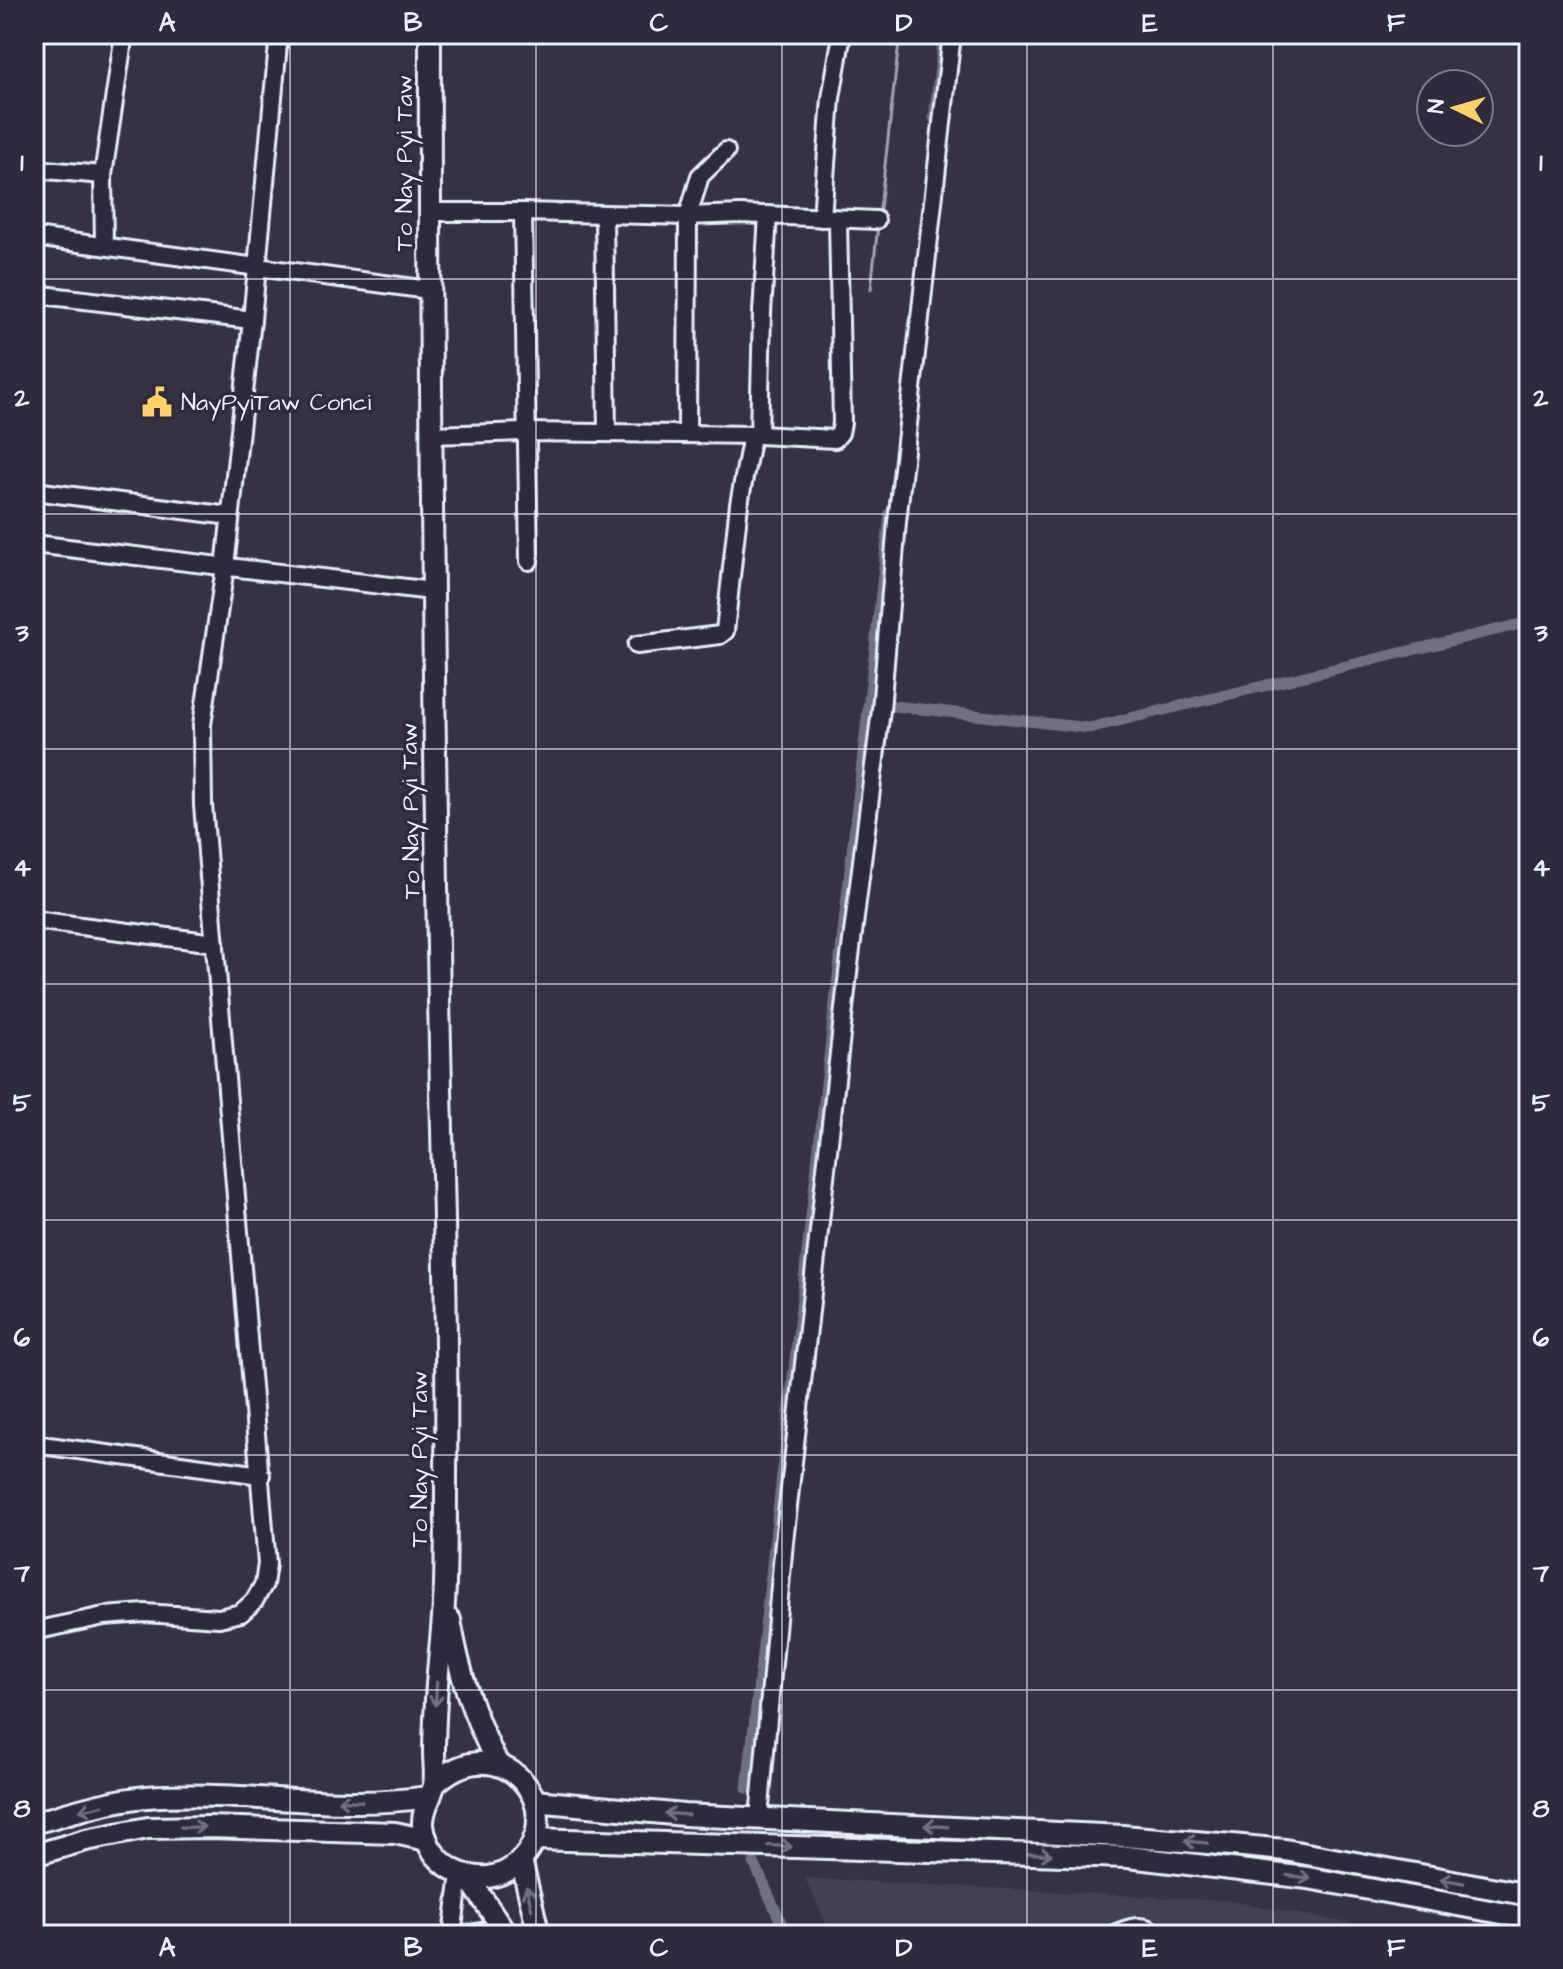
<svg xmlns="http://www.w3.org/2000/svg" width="1563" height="1969" font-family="'Architects Daughter',sans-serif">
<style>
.built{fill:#433f51}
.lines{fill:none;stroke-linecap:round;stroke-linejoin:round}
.stream{stroke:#a0a4af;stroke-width:3}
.canal{stroke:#70717f;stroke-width:11}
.minor-casing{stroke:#e8f1f8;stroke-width:22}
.major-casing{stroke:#e8f1f8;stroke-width:26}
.minor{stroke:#2f2a3d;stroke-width:16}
.major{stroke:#2f2a3d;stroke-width:20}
.oneway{stroke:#70707e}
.grid{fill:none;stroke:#e8f1f8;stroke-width:2;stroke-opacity:0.55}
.labels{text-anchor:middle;stroke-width:7;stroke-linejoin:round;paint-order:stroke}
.street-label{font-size:24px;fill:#e8f1f8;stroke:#2f2a3d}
.poi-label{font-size:24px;fill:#e8f1f8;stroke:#2f2a3d;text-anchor:start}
.neatline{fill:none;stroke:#e8f1f8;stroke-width:3}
.grid-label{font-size:26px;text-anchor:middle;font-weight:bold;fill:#e8f1f8}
</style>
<rect width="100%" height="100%" fill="#363244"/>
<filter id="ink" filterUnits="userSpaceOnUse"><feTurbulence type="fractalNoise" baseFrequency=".0125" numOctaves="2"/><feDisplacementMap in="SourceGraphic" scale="16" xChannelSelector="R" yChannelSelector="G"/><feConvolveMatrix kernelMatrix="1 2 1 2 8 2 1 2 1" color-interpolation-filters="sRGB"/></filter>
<g filter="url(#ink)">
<!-- built -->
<polygon class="built" points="805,1878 1231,1901 1415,1935 831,1935"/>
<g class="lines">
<!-- stream -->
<g class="stream">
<polyline points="879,217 900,34"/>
<polyline points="871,289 878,225"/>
</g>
<!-- canal -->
<g class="canal">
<polyline points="934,118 944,34"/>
<polyline points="877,704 1089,728 1529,622"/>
<polyline points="747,1788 890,513"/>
<polyline points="754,1863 787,1935"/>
</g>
<!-- minor casing -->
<g class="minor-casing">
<g id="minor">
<polyline points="34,169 103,175"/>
<polyline points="430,212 523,212"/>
<polyline points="604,215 607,433"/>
<polyline points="822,218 831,98 842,34"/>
<polyline points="34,237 429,290"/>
<polyline points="104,246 103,175 124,34"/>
<polyline points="34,294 252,320"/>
<polyline points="687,434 688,216 700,176 726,151"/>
<polyline points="431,435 525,432 759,435 835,439 840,433 842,423 838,219"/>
<polyline points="759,435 762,313 768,215"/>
<polyline points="34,491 230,516"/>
<polyline points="34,544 432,591"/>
<polyline points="529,561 523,212 688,216 741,214 876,220"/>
<polyline points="637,645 720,635 725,631 739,504 752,435"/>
<polyline points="34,920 215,943"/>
<polyline points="34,1444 261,1475"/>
<polyline points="34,1631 104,1616 145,1613 219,1618 241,1613 254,1601 264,1584 267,1564 203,805 202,725 225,567 252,320 279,34"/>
<polyline points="759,1818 784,1542 848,973 881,710 897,522 952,34"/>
<polyline points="452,1935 460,1874"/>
<polyline points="465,1935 502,1928"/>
<path d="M1112,1935c15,-7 33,-14 45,0"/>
</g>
</g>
<!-- major casing -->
<g class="major-casing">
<g id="major">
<path d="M430,34c-1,304 3,608 8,913 3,177 10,354 8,530 0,36 0,71 -1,106 -1,39 -7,78 -9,117 -1,18 -2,35 -2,53 0,9 2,23 0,32 -3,14 -12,24 -11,40 5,46 62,70 96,37 55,-54 -21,-140 -85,-77"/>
<path d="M450,1620c9,54 23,95 48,145"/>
<polyline points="535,1801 684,1815 1123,1836 1232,1845 1285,1850 1529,1895"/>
<path d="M34,1823c36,-10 75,-23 113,-26 93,-7 188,14 281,0"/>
<polyline points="534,1839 1128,1857 1308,1878 1529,1918"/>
<polyline points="34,1855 86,1840 148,1828 209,1827 395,1833 427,1840"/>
<polyline points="521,1860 539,1935"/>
<polyline points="468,1877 507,1935"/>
</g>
</g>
<!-- minor -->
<use href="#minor" class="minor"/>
<!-- major -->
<use href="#major" class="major"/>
</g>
<!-- one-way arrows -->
<defs><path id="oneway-shaft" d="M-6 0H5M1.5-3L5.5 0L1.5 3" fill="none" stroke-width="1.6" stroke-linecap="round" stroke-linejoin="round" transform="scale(2)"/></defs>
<g class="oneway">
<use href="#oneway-shaft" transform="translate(436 1694) rotate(93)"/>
<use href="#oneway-shaft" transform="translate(350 1801) rotate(-178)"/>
<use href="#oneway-shaft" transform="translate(91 1808) rotate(168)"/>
<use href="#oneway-shaft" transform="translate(676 1814) rotate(-176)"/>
<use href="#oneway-shaft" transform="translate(936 1826) rotate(-177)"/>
<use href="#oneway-shaft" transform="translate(193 1827) rotate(-1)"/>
<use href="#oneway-shaft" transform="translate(1196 1842) rotate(-175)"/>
<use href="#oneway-shaft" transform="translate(780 1846) rotate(2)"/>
<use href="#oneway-shaft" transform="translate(1040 1854) rotate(2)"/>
<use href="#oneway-shaft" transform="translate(1299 1877) rotate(8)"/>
<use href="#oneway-shaft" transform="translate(1452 1881) rotate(-170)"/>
<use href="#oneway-shaft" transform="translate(529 1898) rotate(-103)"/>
</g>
</g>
<!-- grid -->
<path class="grid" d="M290,34v1901M536,34v1901M782,34v1901M1027,34v1901M1273,34v1901M34,279h1495M34,514h1495M34,749h1495M34,984h1495M34,1220h1495M34,1455h1495M34,1690h1495"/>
<!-- icons -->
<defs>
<g id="civic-bare" transform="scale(2.4)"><path d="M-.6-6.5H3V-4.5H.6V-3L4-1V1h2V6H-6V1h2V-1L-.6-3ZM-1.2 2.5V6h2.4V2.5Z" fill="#ffd166" stroke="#2f2a3d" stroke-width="2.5" paint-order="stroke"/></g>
</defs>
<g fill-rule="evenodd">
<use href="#civic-bare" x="157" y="402"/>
</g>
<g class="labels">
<!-- street labels -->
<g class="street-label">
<text transform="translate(404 163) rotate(-90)" y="8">To Nay Pyi Taw</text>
<text transform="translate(410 811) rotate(-91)" y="8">To Nay Pyi Taw</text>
<text transform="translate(419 1459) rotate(-90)" y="8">To Nay Pyi Taw</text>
</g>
<!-- poi labels -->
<g class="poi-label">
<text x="181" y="410">NayPyiTaw Conci</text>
</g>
</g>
<!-- margin -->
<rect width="1563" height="1969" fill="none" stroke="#2f2a3d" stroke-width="88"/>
<!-- north arrow -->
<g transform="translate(1455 108) rotate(275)"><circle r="38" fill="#2f2a3d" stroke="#797a88" stroke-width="2"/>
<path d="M0-6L14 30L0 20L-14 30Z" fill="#ffd166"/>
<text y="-12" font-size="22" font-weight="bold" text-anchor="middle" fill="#e8f1f8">N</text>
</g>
<rect x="44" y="44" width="1475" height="1881" class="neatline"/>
<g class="grid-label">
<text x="167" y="31">A</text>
<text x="413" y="31">B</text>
<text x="659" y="31">C</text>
<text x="904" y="31">D</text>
<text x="1150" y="31">E</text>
<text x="1396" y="31">F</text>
<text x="22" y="171">1</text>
<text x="1541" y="171">1</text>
<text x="22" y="406">2</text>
<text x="1541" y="406">2</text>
<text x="22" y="641">3</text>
<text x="1541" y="641">3</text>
<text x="22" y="876">4</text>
<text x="1541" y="876">4</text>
<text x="22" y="1111">5</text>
<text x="1541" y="1111">5</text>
<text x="22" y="1346">6</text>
<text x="1541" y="1346">6</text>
<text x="22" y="1581">7</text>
<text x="1541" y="1581">7</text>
<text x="22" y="1817">8</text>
<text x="1541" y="1817">8</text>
<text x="167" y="1956">A</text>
<text x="413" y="1956">B</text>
<text x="659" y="1956">C</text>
<text x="904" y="1956">D</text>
<text x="1150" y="1956">E</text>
<text x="1396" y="1956">F</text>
</g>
</svg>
